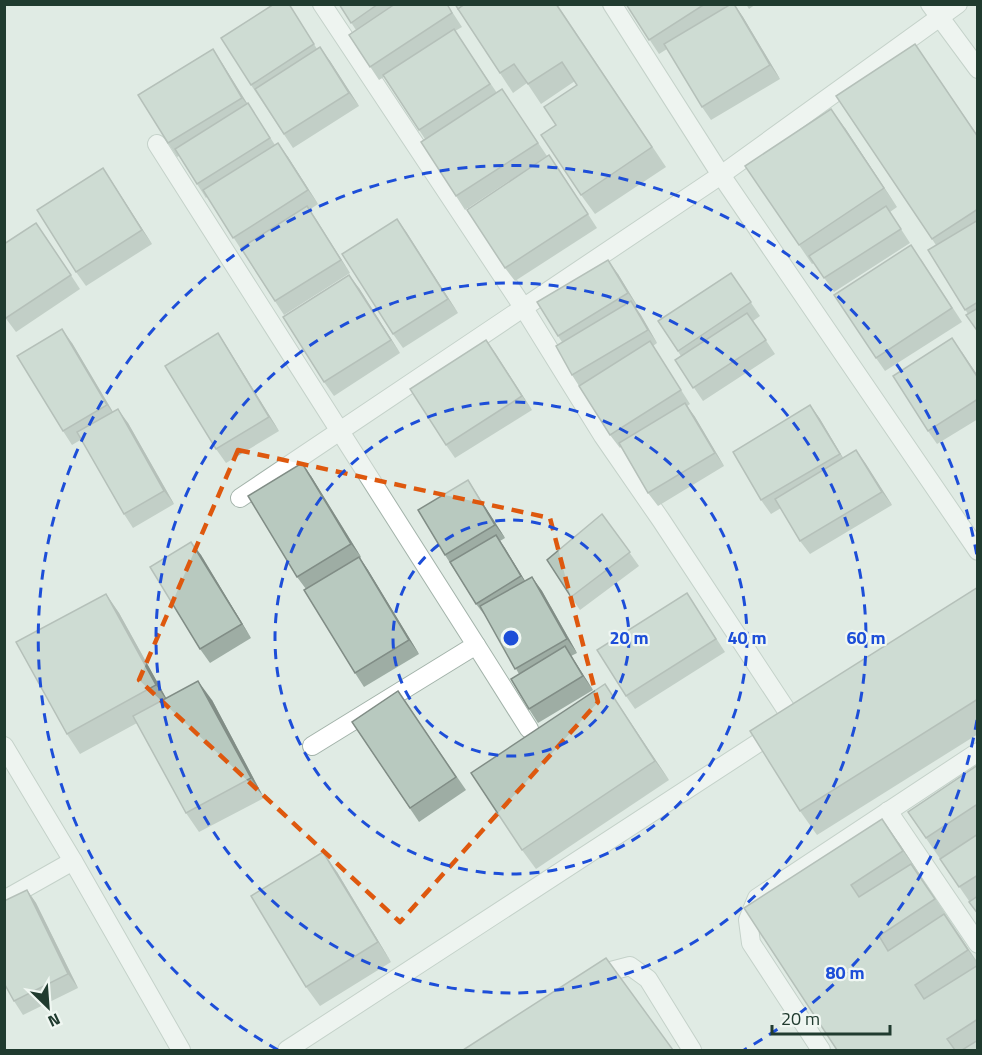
<svg xmlns="http://www.w3.org/2000/svg" width="982" height="1055" font-family="'Titillium Web',sans-serif">
<style>
.lines{fill:none;stroke-linecap:round;stroke-linejoin:round}
.minor-casing{stroke:#a3b3aa;stroke-width:20}
.minor{stroke:#fff;stroke-width:18}
.wall{fill:#9eada4}
.shaded-wall{fill:#818d86}
.building{fill:#b8c9bf;stroke:#818d86;stroke-width:1.5}
.marked{fill:none;stroke:#de580e;stroke-width:4.5;stroke-dasharray:12 8;stroke-linejoin:round}
.ring{fill:none;stroke:#1d4ed8;stroke-width:3;stroke-dasharray:10 8}
.centre{fill:#1d4ed8;stroke:#f0f7f2;stroke-width:3}
.ring-label{font-size:18px;text-anchor:middle;font-weight:bold;fill:#1d4ed8;stroke:#f0f7f2;stroke-width:4.5;stroke-linejoin:round;paint-order:stroke}
</style>
<rect width="100%" height="100%" fill="#e0ebe4"/>
<g class="lines">
<!-- minor casing -->
<g class="minor-casing">
<g id="minor">
<polyline points="322,4 523,307 603,436 661,520 793,720"/>
<polyline points="612,4 721,175 978,551"/>
<polyline points="930,4 978,69"/>
<polyline points="157,144 476,645 312,746"/>
<polyline points="240,498 721,175 958,4"/>
<polyline points="476,645 529,729"/>
<polyline points="4,746 73,861 181,1050"/>
<polyline points="888,811 978,944"/>
<polyline points="4,900 73,861"/>
<polyline points="595,980 607,972 630,966 648,979 692,1050"/>
<polyline points="287,1050 778,730"/>
<polyline points="821,1050 751,943 748,920 757,898 978,752"/>
</g>
</g>
<!-- minor -->
<use href="#minor" class="minor"/>
</g>
<!-- wall -->
<g class="wall">
<polygon points="339,4 447,4 462,27 455,31 497,93 502,89 547,156 465,210 456,196 425,139 384,77 379,80 349,35 356,30"/>
<polygon points="557,4 666,167 595,214 581,195 556,125 577,85 575,81 541,104 527,83 513,93 458,9"/>
<polygon points="626,4 724,4 726,7 734,4 743,17 780,79 711,120 702,107 667,49 659,54"/>
<polygon points="746,4 756,4 749,9"/>
<polygon points="294,12 317,49 330,61 359,106 293,148 251,85"/>
<polygon points="915,44 978,136 978,332 968,314 928,250 936,245 836,96"/>
<polygon points="222,63 247,104 257,117 275,145 288,157 318,204 309,210 350,273 284,315 207,197 206,198 179,156 177,157 168,143"/>
<polygon points="845,128 897,207 890,212 910,243 834,292 814,263 812,264 799,245"/>
<polygon points="103,168 152,244 86,286 76,272"/>
<polygon points="559,169 597,228 515,281 505,268"/>
<polygon points="397,219 458,313 403,348 393,334"/>
<polygon points="46,237 80,289 16,332 4,316"/>
<polygon points="921,259 962,322 885,371 876,358"/>
<polygon points="731,273 760,316 753,321 775,354 703,401 675,360 681,356 658,321"/>
<polygon points="618,274 638,307 636,308 657,343 653,346 690,404 687,406 695,417 724,466 658,506 648,493 621,447 620,448 610,435 572,375 562,342 558,336"/>
<polygon points="359,288 400,353 334,396 324,382"/>
<polygon points="218,333 227,347 279,431 226,463 216,449"/>
<polygon points="486,340 532,410 455,458 446,445"/>
<polygon points="72,343 113,412 128,423 174,504 133,528 124,514 82,439 72,445 63,431"/>
<polygon points="962,352 978,376 978,419 937,444 928,431"/>
<polygon points="810,405 820,419 843,458 856,450 892,505 810,554 800,541 781,508 771,514 761,500"/>
<polygon points="311,476 361,557 360,558 368,570 419,654 364,687 355,673 306,589 297,577"/>
<polygon points="468,480 505,538 500,541 525,581 532,577 542,591 577,653 571,656 593,690 538,723 529,709 519,674 486,617 476,604 445,555"/>
<polygon points="602,514 639,566 580,610 571,597"/>
<polygon points="191,542 201,555 251,638 210,663 200,649"/>
<polygon points="978,587 978,734 817,835 800,811"/>
<polygon points="106,594 119,613 166,698 212,700 264,798 199,832 186,813 137,723 80,754 67,734"/>
<polygon points="696,607 725,652 635,709 626,696"/>
<polygon points="605,684 669,780 536,869 522,850"/>
<polygon points="398,691 466,790 419,822 352,722"/>
<polygon points="978,765 978,914 908,812"/>
<polygon points="899,843 978,963 978,1050 837,1050 744,908"/>
<polygon points="337,872 391,962 320,1006 306,987"/>
<polygon points="27,890 36,903 78,988 23,1015 14,1001"/>
</g>
<!-- shaded-wall -->
<g class="shaded-wall">
<polygon points="734,4 743,17 780,79 770,65"/>
<polygon points="320,47 330,61 359,106 349,93"/>
<polygon points="213,49 222,63 252,111 242,98"/>
<polygon points="831,109 845,128 897,207 884,188"/>
<polygon points="278,143 288,157 318,204 308,190"/>
<polygon points="103,168 112,182 152,244 142,230"/>
<polygon points="307,206 316,219 350,273 341,260"/>
<polygon points="397,219 407,233 458,313 448,299"/>
<polygon points="608,260 618,274 638,307 628,293"/>
<polygon points="349,275 359,288 400,353 391,340"/>
<polygon points="631,301 641,315 657,343 648,330"/>
<polygon points="62,329 72,343 117,419 107,405"/>
<polygon points="218,333 227,347 279,431 269,417"/>
<polygon points="952,338 978,376 978,378"/>
<polygon points="486,340 496,354 532,410 522,396"/>
<polygon points="685,403 695,417 724,466 715,453"/>
<polygon points="810,405 820,419 849,468 840,454"/>
<polygon points="118,409 128,423 174,504 164,491"/>
<polygon points="856,450 866,464 892,505 882,492"/>
<polygon points="302,463 311,476 361,557 351,544"/>
<polygon points="468,480 477,494 505,538 495,525"/>
<polygon points="496,535 505,548 530,589 521,576"/>
<polygon points="191,542 201,555 251,638 242,624"/>
<polygon points="359,557 368,570 419,654 409,640"/>
<polygon points="532,577 542,591 577,653 567,639"/>
<polygon points="106,594 119,613 170,705 156,685"/>
<polygon points="565,646 574,660 593,690 583,676"/>
<polygon points="198,681 212,700 264,798 251,778"/>
<polygon points="605,684 618,704 669,780 655,761"/>
<polygon points="882,819 899,843 920,875 903,851"/>
<polygon points="323,852 337,872 391,962 378,942"/>
<polygon points="27,890 36,903 78,988 68,974"/>
<polygon points="944,914 961,938 978,964 968,950"/>
</g>
<!-- building -->
<g class="building">
<polygon points="274,4 289,4 314,44 251,85 221,38"/>
<polygon points="339,4 378,4 351,23"/>
<polygon points="395,4 447,4 452,13 370,67 349,35"/>
<polygon points="455,4 465,4 458,9"/>
<polygon points="465,4 556,4 652,147 581,195 541,135 556,125 544,107 577,85 562,62 528,84 514,64 500,73 458,9"/>
<polygon points="626,4 705,4 649,40"/>
<polygon points="731,4 734,4 770,65 702,107 664,44"/>
<polygon points="454,29 490,84 419,130 383,75"/>
<polygon points="915,44 978,137 978,209 932,239 836,96"/>
<polygon points="320,47 349,93 284,134 255,89"/>
<polygon points="213,49 242,98 168,143 138,95"/>
<polygon points="502,89 538,143 456,196 421,142"/>
<polygon points="248,103 270,138 197,184 175,149"/>
<polygon points="831,109 884,188 799,245 745,166"/>
<polygon points="278,143 308,190 233,238 203,190"/>
<polygon points="549,155 588,214 505,268 467,210"/>
<polygon points="103,168 142,230 76,272 37,210"/>
<polygon points="307,206 341,260 275,301 241,248"/>
<polygon points="886,206 901,229 824,278 809,256"/>
<polygon points="397,219 448,299 393,334 342,254"/>
<polygon points="978,220 978,302 965,310 928,250"/>
<polygon points="36,223 71,275 6,318 4,316 4,244"/>
<polygon points="911,245 952,308 876,358 834,295"/>
<polygon points="608,260 628,293 558,336 537,302"/>
<polygon points="731,273 751,302 678,351 658,321"/>
<polygon points="349,275 391,340 324,382 283,317"/>
<polygon points="631,301 648,330 572,375 556,346"/>
<polygon points="978,308 978,332 966,315"/>
<polygon points="747,313 766,340 693,388 675,360"/>
<polygon points="62,329 107,405 63,431 17,356"/>
<polygon points="218,333 269,417 216,449 165,366"/>
<polygon points="952,338 978,378 978,399 928,431 893,376"/>
<polygon points="486,340 522,396 446,445 410,389"/>
<polygon points="650,341 681,390 610,435 579,386"/>
<polygon points="685,403 715,453 648,493 619,443"/>
<polygon points="810,405 840,454 761,500 733,452"/>
<polygon points="118,409 164,491 124,514 77,432"/>
<polygon points="856,450 882,492 800,541 775,499"/>
<polygon points="302,463 351,544 297,577 248,496"/>
<polygon points="468,480 495,525 445,555 418,510"/>
<polygon points="602,514 630,552 571,597 547,560"/>
<polygon points="496,535 521,576 476,604 450,562"/>
<polygon points="191,542 242,624 200,649 150,567"/>
<polygon points="359,557 409,640 355,673 304,590"/>
<polygon points="532,577 567,639 515,669 480,606"/>
<polygon points="978,587 978,699 800,811 750,731"/>
<polygon points="687,593 716,639 626,696 597,650"/>
<polygon points="106,594 156,685 67,734 16,642"/>
<polygon points="565,646 583,676 529,709 511,679"/>
<polygon points="198,681 251,778 186,813 133,716"/>
<polygon points="605,684 655,761 522,850 471,773"/>
<polygon points="398,691 456,777 410,808 352,722"/>
<polygon points="978,765 978,808 976,805 926,838 908,812"/>
<polygon points="882,819 903,851 851,885 859,897 911,864 935,899 879,936 888,951 944,914 968,950 915,985 924,999 978,965 978,1019 947,1039 955,1050 837,1050 744,908"/>
<polygon points="978,834 978,875 959,887 940,859"/>
<polygon points="323,852 378,942 306,987 251,896"/>
<polygon points="27,890 68,974 14,1001 4,983 4,901"/>
<polygon points="978,896 978,914 969,902"/>
<polygon points="606,958 673,1050 463,1050"/>
<polygon points="978,1040 978,1050 962,1050"/>
</g>
<!-- marked area -->
<path d="M0 0H982V1055H0ZM238,450l312,68 48,184 -198,220 -261,-242z" fill="#e0ebe4" fill-opacity=".55" fill-rule="evenodd"/>
<path class="marked" d="M238,450l312,68 48,184 -198,220 -261,-242z"/>
<!-- distance rings -->
<g class="ring">
<circle cx="511" cy="638" r="118"/>
<circle cx="511" cy="638" r="236"/>
<circle cx="511" cy="638" r="355"/>
<path d="M977 720A473 473 0 0 1 744 1050M278 1050A473 473 0 1 1 977 556"/>
</g>
<circle cx="511" cy="638" r="9" class="centre"/>
<g class="ring-label">
<text x="629" y="644">20 m</text>
<text x="747" y="644">40 m</text>
<text x="866" y="644">60 m</text>
<text x="845" y="979">80 m</text>
</g>
<!-- border -->
<rect width="982" height="1055" fill="none" stroke="#203b2f" stroke-width="12"/>
<!-- north arrow -->
<g transform="translate(48 1007) rotate(155)" stroke="#f0f7f2" stroke-width="4.5" paint-order="stroke">
<path d="M0-4.5L10 22L0 15L-10 22Z" fill="#203b2f"/>
<text y="-9" font-size="16" font-weight="bold" text-anchor="middle" fill="#203b2f">N</text>
</g>
<!-- scale -->
<path d="M772 1025v9h118v-9" fill="none" stroke="#203b2f" stroke-width="3"/>
<text x="781" y="1025" font-size="18" fill="#203b2f" stroke="#f0f7f2" stroke-width="4.5" paint-order="stroke">20 m</text>
</svg>
